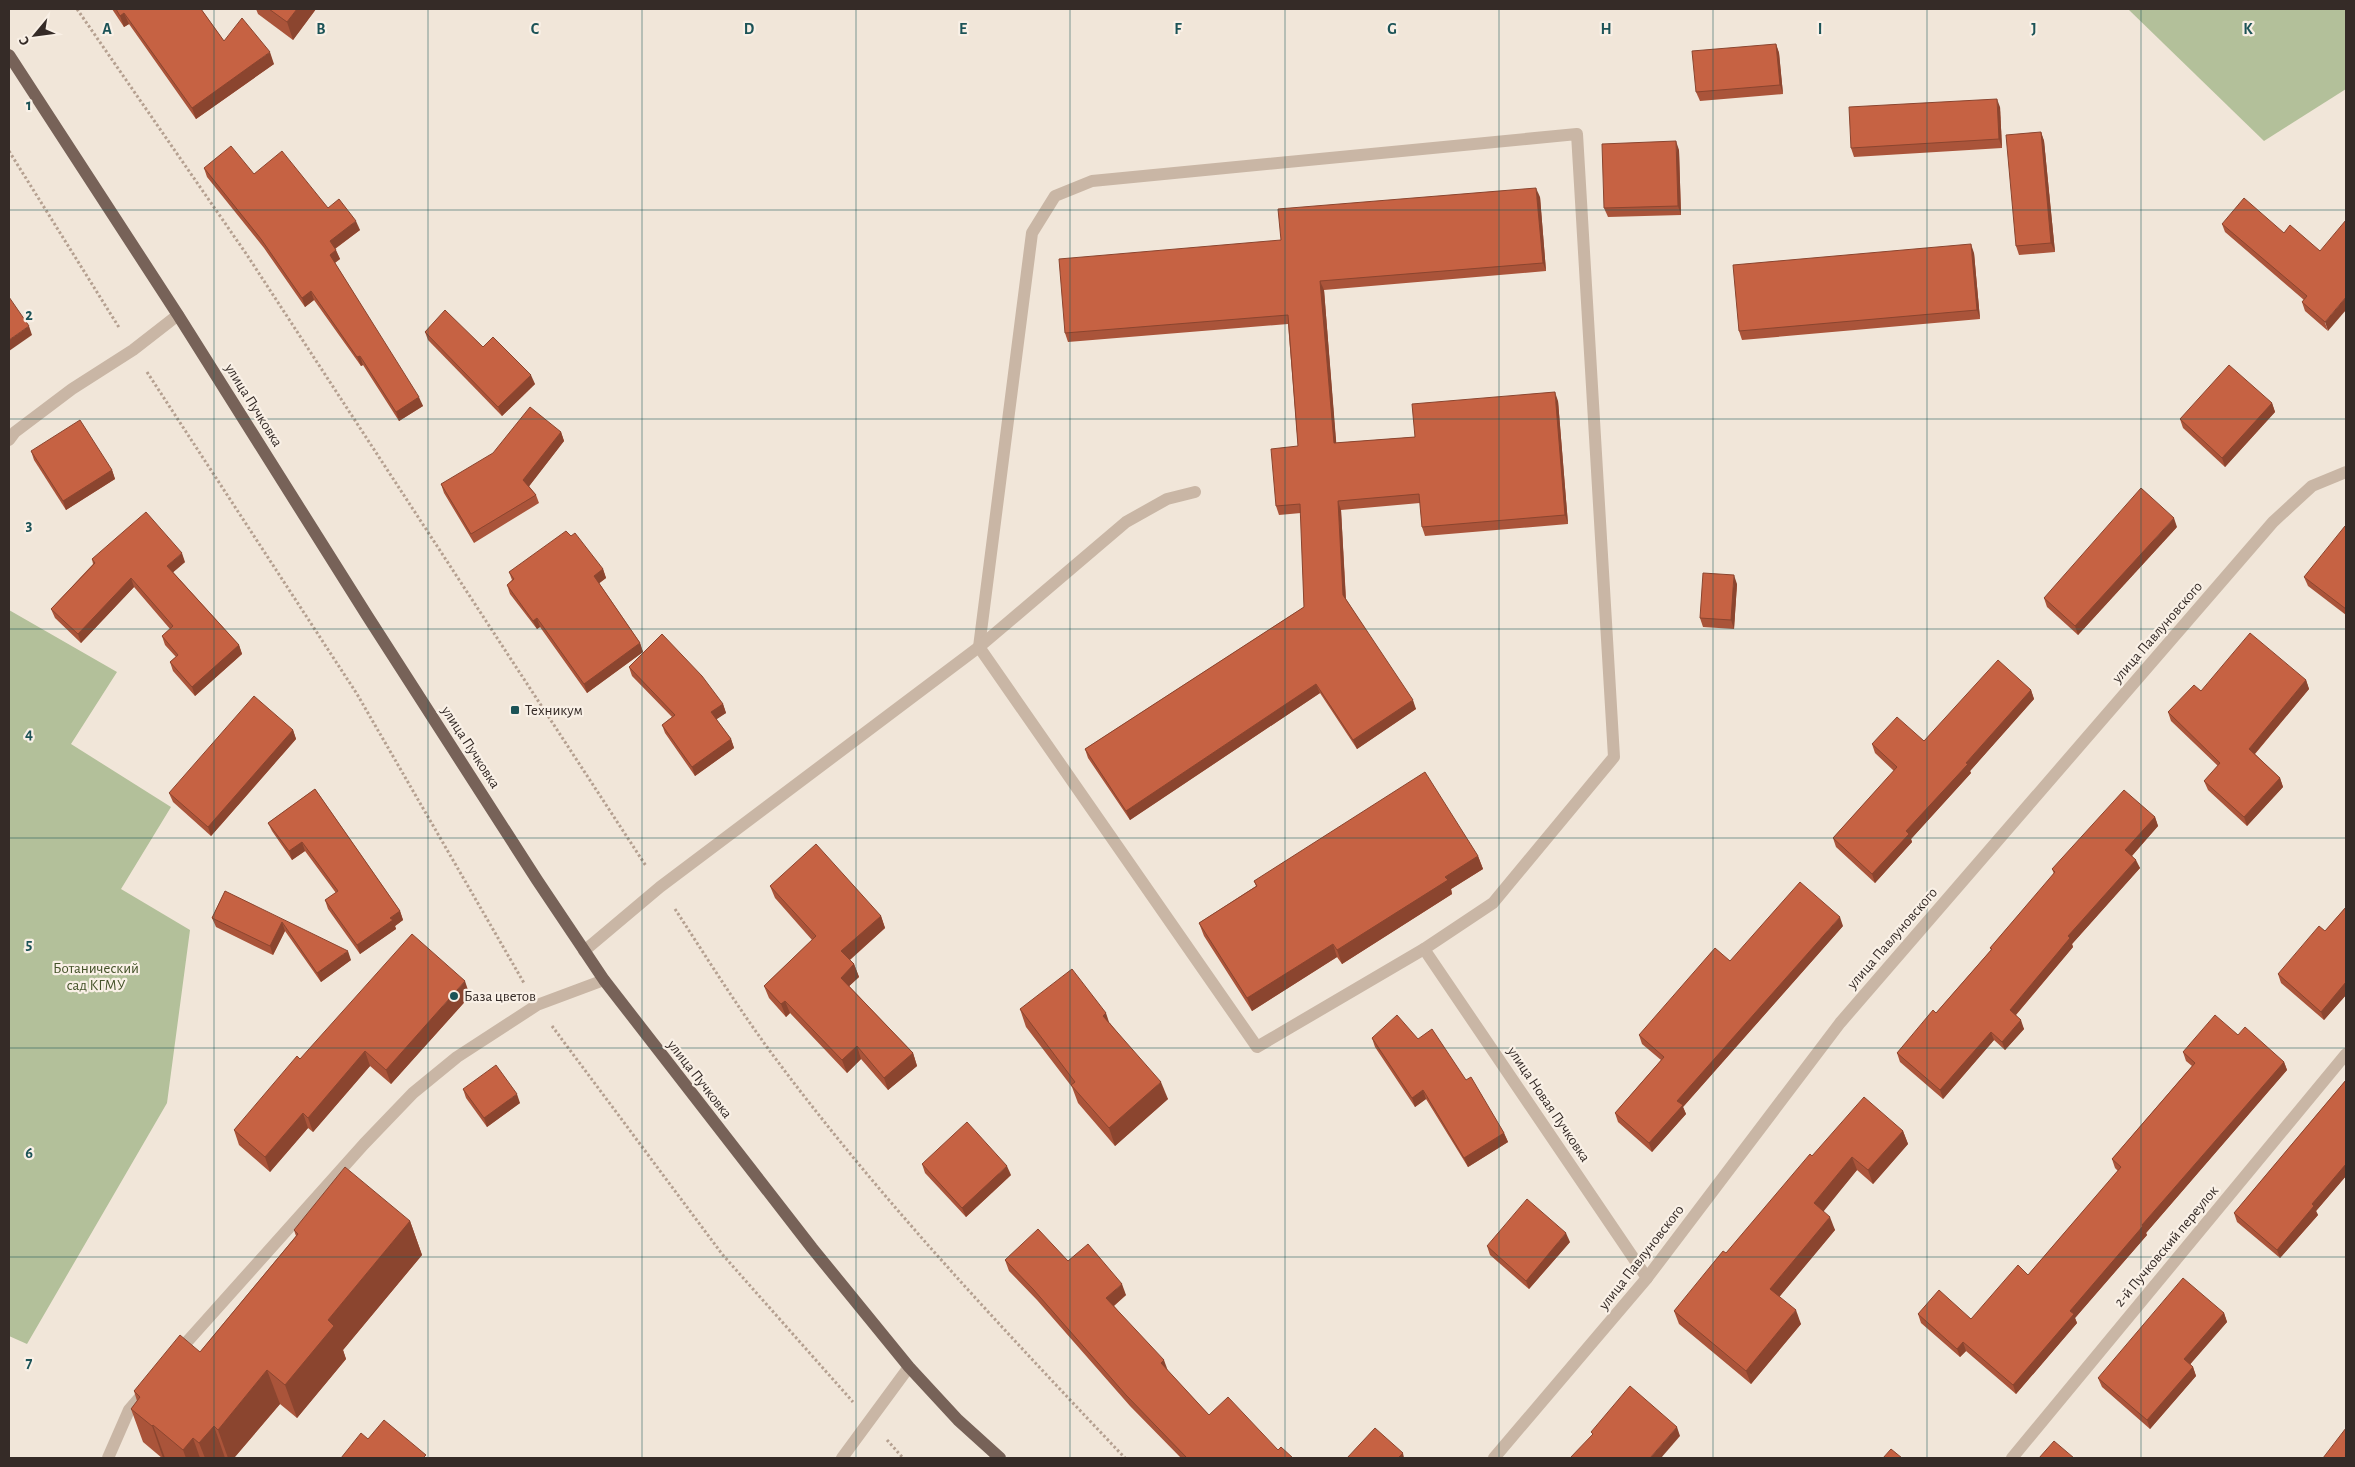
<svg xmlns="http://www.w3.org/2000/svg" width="2355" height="1467" font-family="'Alegreya Sans',sans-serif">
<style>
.green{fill:#b3c09a}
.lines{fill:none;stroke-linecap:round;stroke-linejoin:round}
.path{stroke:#b5a090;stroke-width:3;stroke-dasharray:2.5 2.5;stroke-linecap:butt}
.minor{stroke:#c9b6a5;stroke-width:12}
.major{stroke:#776258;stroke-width:12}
.wall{fill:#aa543a}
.shaded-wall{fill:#8b452f}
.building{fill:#c66243;stroke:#8b452f}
.grid{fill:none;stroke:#1c5357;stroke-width:1;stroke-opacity:0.55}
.poi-dot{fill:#1c5357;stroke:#f9f0e6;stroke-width:2}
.labels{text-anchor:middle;stroke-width:4.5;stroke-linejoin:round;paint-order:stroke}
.street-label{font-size:15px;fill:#352b27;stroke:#f9f0e6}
.poi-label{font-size:15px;fill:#352b27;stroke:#f9f0e6;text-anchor:start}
.park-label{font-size:15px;fill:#45532a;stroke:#f9f0e6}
.grid-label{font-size:16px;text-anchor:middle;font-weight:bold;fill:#1c5357;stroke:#f9f0e6;stroke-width:4.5;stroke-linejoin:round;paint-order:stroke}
</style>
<rect width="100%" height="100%" fill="#f1e6d9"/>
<!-- green -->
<g class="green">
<polygon points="2128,9 2346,9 2346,89 2264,141"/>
<polygon points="9,610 117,672 71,744 171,807 121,889 190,930 167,1103 27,1344 9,1336"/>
</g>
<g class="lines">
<!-- path -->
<g class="path">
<polyline points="77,9 247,255 646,866"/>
<polyline points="9,151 120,329"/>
<polyline points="147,372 357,694 524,983"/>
<path d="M675,909c30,46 60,94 92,138 108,147 233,279 358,411"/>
<polyline points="552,1026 722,1254 853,1402"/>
<polyline points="887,1440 903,1458"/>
</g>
<!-- minor -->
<g class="minor">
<polygon points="1577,134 1614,757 1493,903 1424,949 1257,1047 979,647 1032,233 1055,196 1092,181"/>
<polyline points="9,440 15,432 72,389 133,350 178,315"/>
<polyline points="1424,949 1647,1278"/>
<polyline points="584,951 660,887 979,647 1126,522 1167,499 1195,492"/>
<polyline points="177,1353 364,1144 413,1093 457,1057 537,1005 604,980"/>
<polyline points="108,1458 129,1410 148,1388"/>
<polyline points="842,1458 909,1367"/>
<polyline points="1494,1458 1647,1278 1840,1023 2273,522 2312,486 2346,472"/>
<polyline points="2012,1458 2346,1054"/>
</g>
<!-- major -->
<polyline class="major" points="9,55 178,315 368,617 537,880 604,980 812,1248 909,1367 958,1420 1000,1458"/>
</g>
<!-- wall -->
<g class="wall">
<polygon points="112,9 201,9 224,41 274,64 196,119 129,24 124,27"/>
<polygon points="256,9 316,9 293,40 258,14"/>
<polygon points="1776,44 1779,53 1783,94 1700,101 1696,92"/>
<polygon points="2000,107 2002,148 1854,157 1851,148"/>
<polygon points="2041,132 2044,141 2055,252 2019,255 2016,246"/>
<polygon points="1679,150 1681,215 1608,217 1604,208"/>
<polygon points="204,168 254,174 328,208 360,230 335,249 340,259 335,263 423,406 399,421 363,365 361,366 314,300 305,307 264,248 207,177"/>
<polygon points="1540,197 1546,271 1324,290 1336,443 1415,437 1558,401 1568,524 1425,536 1422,527 1420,503 1341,510 1346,599 1416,709 1357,749 1320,693 1130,820 1088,758 1085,749 1304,607 1301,513 1279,515 1276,506 1298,446 1288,324 1068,342 1065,333 1281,240"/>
<polygon points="2222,224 2284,233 2290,225 2328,331 2305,311 2302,302 2304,300 2225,232"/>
<polygon points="1974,253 1980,319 1742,340 1739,331"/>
<polygon points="425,332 483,347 535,384 502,416 428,340"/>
<polygon points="2272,403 2275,412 2225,467 2183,428 2180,419"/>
<polygon points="561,432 564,441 529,486 536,495 539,503 474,543 444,493 441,484"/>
<polygon points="31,451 112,470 115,479 66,510 34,460"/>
<polygon points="2177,527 2078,635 2047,607 2044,598"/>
<polygon points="2346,527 2346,615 2308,586 2304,577"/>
<polygon points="92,559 185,562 173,572 239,645 242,654 195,696 173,671 170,662 176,657 165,645 162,636 170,629 134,587 81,643 55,618 51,609 93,564"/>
<polygon points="603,569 606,578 599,583 640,643 643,652 587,693 540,627 537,629 510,594 507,585 512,580 509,572"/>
<polygon points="1737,584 1734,629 1703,627 1700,618"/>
<polygon points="629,667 723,704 726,713 716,719 731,739 734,748 695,776 665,733 662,725 672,717 632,676"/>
<polygon points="2306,680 2309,689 2255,754 2280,778 2283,787 2247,826 2208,790 2204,781 2218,766 2171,721 2168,712 2201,691"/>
<polygon points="2031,690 2034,699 1970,771 1971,773 1911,839 1912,842 1875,883 1836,847 1833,838 1894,771 1875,753 1872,744 1924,741"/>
<polygon points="293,730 296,739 211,836 173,802 169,793"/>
<polygon points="315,789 400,911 403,920 395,926 396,929 360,954 328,909 325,900 336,893 305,851 292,860 272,831 268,823"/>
<polygon points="2155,817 2158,826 2132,856 2140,868 2072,944 2073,947 2016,1015 2024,1029 2005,1050 1994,1040 1943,1099 1900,1062 1897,1053 1936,1013 1991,950 1990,948 2054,874 2052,869"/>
<polygon points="1478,856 1483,869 1451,889 1452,894 1342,964 1337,957 1252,1011 1204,936 1199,923 1256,886 1254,881"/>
<polygon points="770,886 881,916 885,928 850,960 854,964 859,977 849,986 913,1053 917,1066 888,1090 861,1059 847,1073 790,1013 786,1017 769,998 764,986 812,940 775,898"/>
<polygon points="225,891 351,960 321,982 285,931 273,955 216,927 212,918"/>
<polygon points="2346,907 2346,995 2324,1020 2281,983 2278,974 2325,931"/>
<polygon points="1843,926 1683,1107 1686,1114 1652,1152 1618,1122 1615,1113 1661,1060 1642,1044 1639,1035 1730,961"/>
<polygon points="470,996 391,1084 370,1066 313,1132 308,1128 270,1172 239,1145 234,1130 300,1059"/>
<polygon points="1020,1009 1110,1023 1168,1099 1115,1146 1078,1103 1072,1087 1026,1027"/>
<polygon points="2238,1035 2284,1062 2287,1070 2146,1233 2147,1235 2075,1318 2077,1323 2016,1394 1966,1351 1960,1357 1921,1323 1918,1314 1971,1319 2028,1275 2118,1171 2115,1168 2112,1159 2192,1066 2186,1061 2183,1052"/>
<polygon points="1372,1038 1418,1039 1466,1080 1504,1133 1508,1142 1468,1167 1426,1099 1415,1107 1375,1047"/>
<polygon points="2346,1080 2346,1176 2316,1211 2318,1215 2280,1258 2237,1222 2234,1213"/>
<polygon points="463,1089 520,1103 487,1127 466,1098"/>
<polygon points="1903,1131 1908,1144 1873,1184 1857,1170 1823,1211 1835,1230 1779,1297 1801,1324 1751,1384 1679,1324 1674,1311 1726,1253 1812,1156"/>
<polygon points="922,1164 1011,1175 966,1217 925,1173"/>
<polygon points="410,1221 422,1255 343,1350 346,1359 297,1418 280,1404 234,1458 162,1458 143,1442 131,1409 137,1401 134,1391 200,1352 296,1236 294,1230"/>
<polygon points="1570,1242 1529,1289 1490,1255 1487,1246"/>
<polygon points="1005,1260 1068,1261 1126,1295 1114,1306 1167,1370 1209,1415 1293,1458 1181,1458 1130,1406 1037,1300 1009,1271"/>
<polygon points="2224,1313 2227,1322 2190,1364 2193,1367 2196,1376 2150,1429 2102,1387 2098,1378"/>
</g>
<!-- shaded-wall -->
<g class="shaded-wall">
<polygon points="297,9 316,9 293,40 287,22"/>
<polygon points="124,13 129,24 124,27 120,16"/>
<polygon points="1776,44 1779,53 1783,94 1780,85"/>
<polygon points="270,52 274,64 196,119 192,108"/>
<polygon points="1997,99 2000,107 2002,148 1999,139"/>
<polygon points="2041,132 2044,141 2055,252 2051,243"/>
<polygon points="1676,141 1679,150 1681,215 1678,206"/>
<polygon points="1536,188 1540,197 1546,271 1543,263"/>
<polygon points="356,221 360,230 333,250 330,241"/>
<polygon points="1971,244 1974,253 1980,319 1977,310"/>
<polygon points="336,250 340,259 333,264 330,255"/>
<polygon points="1320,281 1324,290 1337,452 1334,443"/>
<polygon points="311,291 314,300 305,307 302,298"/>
<polygon points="2346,297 2346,310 2328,331 2325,322"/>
<polygon points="29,326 32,335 9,351 9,340"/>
<polygon points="360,356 363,365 361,366 357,357"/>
<polygon points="531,375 535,384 502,416 498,407"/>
<polygon points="1555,392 1558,401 1568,524 1565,515"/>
<polygon points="419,397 423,406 399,421 396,412"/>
<polygon points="2272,403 2275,412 2225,467 2222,458"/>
<polygon points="561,432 564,441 527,489 523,480"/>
<polygon points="112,470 115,479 66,510 63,501"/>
<polygon points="1338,501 1341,510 1346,604 1343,595"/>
<polygon points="2174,518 2177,527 2078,635 2075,626"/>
<polygon points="182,553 185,562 170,575 167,566"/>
<polygon points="603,569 606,578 597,585 594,576"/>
<polygon points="1734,575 1737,584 1734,629 1731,620"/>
<polygon points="131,578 134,587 81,643 78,634"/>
<polygon points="537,618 540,627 537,629 533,621"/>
<polygon points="640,643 643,652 587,693 584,684"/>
<polygon points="239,645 242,654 195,696 192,687"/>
<polygon points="2306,680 2309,689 2252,757 2249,749"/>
<polygon points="1316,684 1320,693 1130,820 1126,811"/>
<polygon points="2031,690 2034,699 1970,771 1971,773 1911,839 1912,842 1875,883 1872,874 1906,831"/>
<polygon points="1413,700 1416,709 1357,749 1353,740"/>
<polygon points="723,704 726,713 714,721 711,712"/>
<polygon points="293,730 296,739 211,836 208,827"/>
<polygon points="731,739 734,748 695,776 692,767"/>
<polygon points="2280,778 2283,787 2247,826 2244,817"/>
<polygon points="2155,817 2158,826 2129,859 2125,850"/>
<polygon points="302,842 305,851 292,860 289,851"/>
<polygon points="1478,856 1483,869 1451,889 1452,894 1342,964 1337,950 1445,877"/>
<polygon points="2136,860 2140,868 2072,944 2073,947 2013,1018 2010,1010 2068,936"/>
<polygon points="400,911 403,920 395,926 396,929 360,954 357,945 390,918"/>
<polygon points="881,916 885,928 846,963 841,951"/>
<polygon points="1840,917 1843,926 1683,1107 1686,1114 1652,1152 1649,1143 1677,1101"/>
<polygon points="282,922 285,931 273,955 270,946"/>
<polygon points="1333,944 1337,957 1252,1011 1247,998"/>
<polygon points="348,951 351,960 321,982 317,973"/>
<polygon points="854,964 859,977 845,990 841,978"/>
<polygon points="465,981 470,996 391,1084 386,1070"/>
<polygon points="2346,982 2346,995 2324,1020 2321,1012"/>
<polygon points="785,1001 790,1013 786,1017 781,1004"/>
<polygon points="1106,1013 1112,1031 1103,1016"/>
<polygon points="2021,1020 2024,1029 2005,1050 2002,1042"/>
<polygon points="1991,1032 1994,1040 1943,1099 1940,1090"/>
<polygon points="857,1046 861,1059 847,1073 842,1060"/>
<polygon points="365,1051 370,1066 313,1132 308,1118"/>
<polygon points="913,1053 917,1066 888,1090 884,1078"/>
<polygon points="2284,1062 2287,1070 2146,1233 2147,1235 2075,1318 2077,1323 2016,1394 2013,1385 2070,1311 2142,1225"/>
<polygon points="1161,1082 1168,1099 1115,1146 1109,1128"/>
<polygon points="1423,1090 1426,1099 1415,1107 1412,1098"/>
<polygon points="517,1094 520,1103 487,1127 484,1118"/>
<polygon points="303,1113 308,1128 270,1172 265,1157"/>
<polygon points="1903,1131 1908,1144 1873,1184 1868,1170"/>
<polygon points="1504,1133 1508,1142 1468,1167 1464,1158"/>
<polygon points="1852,1157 1857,1170 1819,1217 1814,1203"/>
<polygon points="2346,1164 2346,1176 2316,1211 2318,1215 2280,1258 2277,1250 2312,1204"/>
<polygon points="1007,1166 1011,1175 966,1217 962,1208"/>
<polygon points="1830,1217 1835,1230 1775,1302 1770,1289"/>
<polygon points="410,1221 422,1255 343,1350 346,1359 297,1418 285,1385 328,1320"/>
<polygon points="1566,1233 1570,1242 1529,1289 1526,1281"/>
<polygon points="1122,1284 1126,1295 1110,1309 1106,1298"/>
<polygon points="1796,1310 1801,1324 1751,1384 1746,1371"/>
<polygon points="2224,1313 2227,1322 2187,1368 2184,1359"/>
<polygon points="1963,1342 1966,1351 1960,1357 1957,1349"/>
<polygon points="1164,1360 1168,1371 1161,1363"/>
<polygon points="2193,1367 2196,1376 2150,1429 2147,1420"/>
<polygon points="267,1370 280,1404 234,1458 228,1458 218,1430"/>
<polygon points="153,1425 165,1458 163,1458 152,1426"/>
<polygon points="214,1426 225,1458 205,1458 199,1443"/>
<polygon points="1677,1427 1680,1436 1661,1458 1650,1458"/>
<polygon points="193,1438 200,1458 186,1458 183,1450"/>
<polygon points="1403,1453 1404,1458 1398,1458"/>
</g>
<!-- building -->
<g class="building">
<polygon points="116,9 201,9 224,41 242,18 270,52 192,108 124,13 120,16"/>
<polygon points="269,9 297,9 287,22"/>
<polygon points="1776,44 1780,85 1696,92 1692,51"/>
<polygon points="1997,99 1999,139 1851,148 1849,107"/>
<polygon points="2041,132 2051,243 2016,246 2006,135"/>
<polygon points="1676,141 1678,206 1604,208 1602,144"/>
<polygon points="231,146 254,174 282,151 328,208 339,199 356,221 330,241 336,250 330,255 419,397 396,412 360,356 357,357 311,291 302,298 261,239 204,168"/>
<polygon points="1536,188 1543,263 1320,281 1334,443 1415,437 1412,404 1555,392 1565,515 1422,527 1419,494 1338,501 1343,595 1413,700 1353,740 1316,684 1126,811 1085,749 1304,607 1300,504 1276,506 1271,449 1298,446 1288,315 1065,333 1059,259 1281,240 1278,209"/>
<polygon points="2244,198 2284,233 2290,225 2320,251 2346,220 2346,297 2325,322 2302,302 2307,296 2222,224"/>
<polygon points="1971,244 1977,310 1739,331 1733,265"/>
<polygon points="9,297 29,326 9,340"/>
<polygon points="445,310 483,347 493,337 531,375 498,407 425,332"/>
<polygon points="2229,365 2272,403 2222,458 2180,419"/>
<polygon points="530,407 561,432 523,480 536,495 471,534 441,484 493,453"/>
<polygon points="80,420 112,470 63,501 31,451"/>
<polygon points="2141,488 2174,518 2075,626 2044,598"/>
<polygon points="146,512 182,553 167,566 239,645 192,687 170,662 178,655 162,636 173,626 131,578 78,634 51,609 95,563 92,559"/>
<polygon points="2345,526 2346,527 2346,609 2304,577"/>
<polygon points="566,531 571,536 575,533 603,569 594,576 640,643 584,684 537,618 533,621 507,585 514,579 509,572"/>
<polygon points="1703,573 1734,575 1731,620 1700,618"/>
<polygon points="2250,633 2306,680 2249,749 2280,778 2244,817 2204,781 2220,763 2168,712 2194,685 2201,691"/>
<polygon points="662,634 702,676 723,704 711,712 731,739 692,767 662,725 675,715 629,667"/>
<polygon points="1998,660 2031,690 1966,763 1968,764 1906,831 1909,834 1872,874 1833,838 1897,767 1872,744 1897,717 1924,741"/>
<polygon points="254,696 293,730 208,827 169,793"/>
<polygon points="1425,772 1478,856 1445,877 1448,880 1337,950 1333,944 1247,998 1199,923 1257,886 1254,881"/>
<polygon points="315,789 400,911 390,918 393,920 357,945 325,900 338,891 302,842 289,851 268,823"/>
<polygon points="2124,790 2155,817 2125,850 2136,860 2068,936 2070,938 2010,1010 2021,1020 2002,1042 1991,1032 1940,1090 1897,1053 1933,1010 1936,1013 1992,949 1990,948 2055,872 2052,869"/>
<polygon points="816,844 881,916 841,951 854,964 841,978 913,1053 884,1078 857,1046 842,1060 785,1001 781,1004 764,986 816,936 770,886"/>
<polygon points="1800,882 1840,917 1677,1101 1683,1105 1649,1143 1615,1113 1664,1057 1639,1035 1715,948 1730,961"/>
<polygon points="225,891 348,951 317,973 282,922 270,946 212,918"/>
<polygon points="2346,907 2346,982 2321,1012 2278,974 2319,926 2325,931"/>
<polygon points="412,934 465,981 386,1070 365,1051 308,1118 303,1113 265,1157 234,1130 297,1056 300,1059"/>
<polygon points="1072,969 1106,1013 1103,1016 1161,1082 1109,1128 1071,1085 1075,1082 1020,1009"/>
<polygon points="1397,1015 1418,1039 1432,1029 1466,1080 1471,1077 1504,1133 1464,1158 1423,1090 1412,1098 1372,1038"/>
<polygon points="2215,1015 2238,1035 2245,1027 2284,1062 2142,1225 2143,1226 2070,1311 2074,1314 2013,1385 1963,1342 1957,1349 1918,1314 1939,1290 1971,1319 2018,1265 2028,1275 2121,1167 2112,1159 2195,1063 2183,1052"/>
<polygon points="496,1065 517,1094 484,1118 463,1089"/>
<polygon points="2346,1080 2346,1164 2312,1204 2314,1206 2277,1250 2234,1213"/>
<polygon points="1864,1097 1903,1131 1868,1170 1852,1157 1814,1203 1830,1217 1770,1289 1796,1310 1746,1371 1674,1311 1723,1251 1726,1253 1810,1154 1812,1156"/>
<polygon points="967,1122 1007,1166 962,1208 922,1164"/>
<polygon points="345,1167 410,1221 328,1320 334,1326 285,1385 267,1370 218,1430 214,1426 199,1443 193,1438 183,1450 153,1425 152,1426 131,1409 140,1397 134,1391 180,1335 200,1352 298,1234 294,1230"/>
<polygon points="1527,1199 1566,1233 1526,1281 1487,1246"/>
<polygon points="1038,1229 1068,1261 1088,1244 1122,1284 1106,1298 1164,1360 1161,1363 1209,1415 1228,1397 1278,1450 1281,1447 1293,1458 1187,1458 1126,1395 1033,1289 1005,1260"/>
<polygon points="2183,1278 2224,1313 2184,1359 2193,1367 2147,1420 2098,1378"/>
<polygon points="1630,1386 1677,1427 1650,1458 1570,1458 1593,1434 1591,1432"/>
<polygon points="384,1420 426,1455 423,1458 341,1458 361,1433 368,1439"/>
<polygon points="1375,1428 1403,1453 1398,1458 1347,1458"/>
<polygon points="2346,1428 2346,1458 2323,1458"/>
<polygon points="2054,1441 2074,1458 2039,1458"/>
<polygon points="1891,1449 1902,1458 1883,1458"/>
</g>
<!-- grid -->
<path class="grid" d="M214,9v1449M428,9v1449M642,9v1449M856,9v1449M1070,9v1449M1285,9v1449M1499,9v1449M1713,9v1449M1927,9v1449M2141,9v1449M9,210h2337M9,419h2337M9,629h2337M9,838h2337M9,1048h2337M9,1257h2337"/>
<!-- markers -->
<g class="poi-dot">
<rect x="510" y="705" width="10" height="10" rx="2.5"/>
<circle cx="454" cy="996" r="5"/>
</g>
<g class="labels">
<!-- street labels -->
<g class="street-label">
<text transform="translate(254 405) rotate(58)" y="5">улица Пучковка</text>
<text transform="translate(2157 632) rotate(-49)" y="5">улица Павлуновского</text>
<text transform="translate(471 747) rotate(57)" y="5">улица Пучковка</text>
<text transform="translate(1892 938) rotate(-49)" y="5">улица Павлуновского</text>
<text transform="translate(700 1079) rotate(52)" y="5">улица Пучковка</text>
<text transform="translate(1549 1104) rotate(56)" y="5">улица Новая Пучковка</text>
<text transform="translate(2166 1246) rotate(-50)" y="5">2-й Пучковский переулок</text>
<text transform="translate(1641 1257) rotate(-52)" y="5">улица Павлуновского</text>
</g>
<!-- poi labels -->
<g class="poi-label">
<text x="525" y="715">Техникум</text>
<text x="464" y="1001">База цветов</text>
</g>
<!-- park labels -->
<g class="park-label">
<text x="96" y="973">Ботанический<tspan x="96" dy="17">сад КГМУ</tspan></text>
</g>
</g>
<g class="grid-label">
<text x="107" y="34">A</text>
<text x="321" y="34">B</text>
<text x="535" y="34">C</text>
<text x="749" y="34">D</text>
<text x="963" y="34">E</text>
<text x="1178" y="34">F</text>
<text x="1392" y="34">G</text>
<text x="1606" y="34">H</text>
<text x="1820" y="34">I</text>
<text x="2034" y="34">J</text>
<text x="2248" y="34">K</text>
<text x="29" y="110">1</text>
<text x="29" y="320">2</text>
<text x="29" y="530">3</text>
<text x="29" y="739">4</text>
<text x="29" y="949">5</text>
<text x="29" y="1158">6</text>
<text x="29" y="1368">7</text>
</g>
<!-- border -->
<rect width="2355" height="1467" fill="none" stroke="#352b27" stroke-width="20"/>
<!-- north arrow -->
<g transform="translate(35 35) rotate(241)" stroke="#f9f0e6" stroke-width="4" paint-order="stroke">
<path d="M0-4L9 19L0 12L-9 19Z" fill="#352b27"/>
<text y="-8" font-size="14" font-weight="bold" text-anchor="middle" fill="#352b27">С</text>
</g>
</svg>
